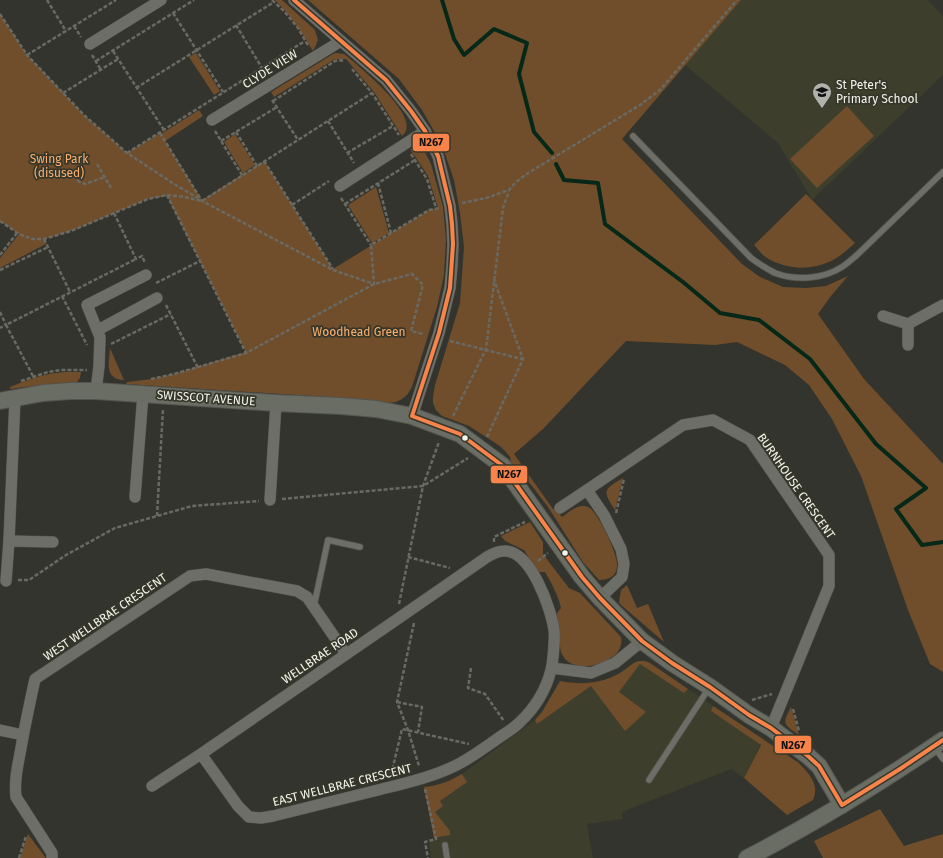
<svg xmlns="http://www.w3.org/2000/svg" width="943" height="858" font-family="'Fira Sans',sans-serif">
<style>
.built{fill:#3d3e2b}
.green{fill:#704d2b}
.lines{fill:none;stroke-linecap:round;stroke-linejoin:round}
.stream{stroke:#062818;stroke-width:4}
.lane-casing{stroke:#53544d;stroke-width:7}
.street-casing{stroke:#53544d;stroke-width:12}
.secondary-casing{stroke:#53544d;stroke-width:18}
.path{stroke:#696a64;stroke-width:2.5;stroke-dasharray:4 2;stroke-linecap:butt}
.lane{stroke:#6d6e68;stroke-width:5.5}
.street{stroke:#6d6e68;stroke-width:11}
.secondary{stroke:#6a6d64;stroke-width:16}
.bus-1-casing{stroke:#36372a;stroke-width:7}
.bus-1{stroke:#f8844c;stroke-width:4}
.bus-dot{fill:#f4f5ed;stroke:#36372a;stroke-width:1.5}
.labels{text-anchor:middle;stroke-width:3.5;stroke-linejoin:round;paint-order:stroke}
.street-label{font-size:12px;fill:#f4f5ed;stroke:#36372a}
.poi-label{font-size:12px;fill:#f4f5ed;stroke:#36372a;text-anchor:start}
.park-label{font-size:12px;fill:#fbb070;stroke:#36372a}
.line-badge{stroke:#36372a;stroke-width:1.5}
.pale-badge-label{font-size:11px;text-anchor:middle;font-weight:bold;fill:#111}
</style>
<rect width="100%" height="100%" fill="#33342d"/>
<!-- built -->
<g class="built">
<polygon points="741,0 928,0 943,16 943,75 812,200 778,143 685,65"/>
<polygon points="639,661 645,661 650,663 688,689 763,739 744,778 731,769 627,810 622,813 623,819 587,824 593,858 431,858 429,844 434,838 424,787 432,786 445,783 462,774 535,720 542,712 560,681 573,684 601,681 620,674 635,662"/>
</g>
<!-- green -->
<g class="green">
<path d="M275,0h7l33,30 3,10 -3,7 -2,4c-12,-20 -22,-35 -38,-51z"/>
<path d="M308,0h433l-119,139 120,125 18,13 23,10 23,1 20,-2 22,-10 -17,20 -13,18 46,65 79,85v208l-13,-8 -22,-54 -47,-134 -29,-57 -23,-34 -24,-20 -48,-23 -22,3 -89,-4 -83,88 -29,25 39,55 2,-1 7,9c6,-4 14,-12 22,-11 3,0 6,2 8,4 8,8 27,46 25,57 -1,10 -9,13 -18,13l-16,-18 -35,-55 -16,-21 -21,-23 -1,-6 -5,-6 -5,-5 -31,-20 -27,-10 -6,-6 -3,-7v-6l2,-12 25,-82 4,-56 -4,-34 -6,-33 -12,-35 -20,-35 -23,-31z"/>
<polygon points="0,14 27,55 84,115 127,153 160,133 161,134 199,110 203,116 165,141 202,200 264,161 333,269 429,210 438,208 428,176 410,149 419,149 425,152 431,164 443,207 446,239 444,275 437,307 412,387 407,395 402,399 396,402 388,403 343,398 126,384 127,382 152,379 174,374 246,352 167,196 148,199 71,231 44,239 46,244 0,268 0,258 19,234 0,221"/>
<polygon points="196,53 220,91 214,95 189,57"/>
<path d="M336,53l8,1 4,3c12,11 77,62 54,79l-28,-44 -28,-33h-11l-61,38 -3,-5 62,-38z"/>
<polygon points="847,106 874,136 817,188 790,159"/>
<polygon points="235,134 255,165 243,173 224,142"/>
<polygon points="376,187 389,233 372,243 348,205"/>
<path d="M806,194l49,49c-7,6 -14,13 -22,17 -21,11 -46,10 -66,-2 -5,-3 -9,-9 -13,-13z"/>
<path d="M110,348l14,32c-20,-1 -15,-18 -14,-32z"/>
<path d="M65,372h16l-1,6 -3,4 -29,2 -38,5v-2c17,-7 35,-14 55,-15z"/>
<path d="M623,478l-8,32c-12,-19 -13,-20 8,-32z"/>
<path d="M530,522l13,20v12l16,21 10,13 11,5 41,44c6,26 -47,40 -58,19 -4,-6 -3,-16 -3,-24 -1,-4 -3,-16 -3,-19 1,-1 3,-4 4,-5 -3,-13 -9,-24 -16,-36h-7l-14,-22 -19,-9 -4,-5z"/>
<polygon points="627,585 637,608 648,604 664,642 621,605 619,602 621,590"/>
<path d="M639,661h6l5,2 38,26 -4,4 -44,-29 -21,28 27,20 -21,19 -34,-45 -54,38 -2,-4 7,-8 18,-31c20,4 40,3 58,-7 8,-4 13,-11 21,-13z"/>
<path d="M713,706l86,57c10,11 21,21 14,37l-26,15 -43,-37 17,-33 -50,-34z"/>
<path d="M791,707l8,28c-16,-11 -17,-11 -8,-28z"/>
<path d="M462,774l5,8 -27,19 3,5 -8,6 15,19v4l-16,3 -10,-51c14,-1 26,-6 38,-13z"/>
<polygon points="880,809 904,846 943,834 943,858 823,858 814,841"/>
<polygon points="28,834 45,857 45,858 20,858"/>
</g>
<g class="lines">
<!-- stream -->
<g class="stream">
<polyline points="442,0 454,39 464,55 494,29 527,43 519,74 534,132 552,153"/>
<polyline points="556,164 564,180 598,183 605,224 683,282 720,313 759,320 810,359 876,444 926,488 896,509 922,545 943,542"/>
</g>
<!-- lane casing -->
<g class="lane-casing">
<g id="lane">
<path d="M633,136l118,122c8,6 16,11 24,15 21,8 48,6 67,-6 5,-3 10,-8 15,-12l86,-83"/>
<polyline points="314,606 328,540 360,547"/>
<polyline points="935,748 943,759"/>
<polyline points="649,780 709,688"/>
<polyline points="445,845 447,858"/>
</g>
</g>
<!-- street casing -->
<g class="street-casing">
<g id="street">
<polyline points="294,0 386,80 411,111 425,131 438,156 450,206 452,224 453,244 452,266 450,288 439,333 412,416"/>
<polyline points="90,44 161,0"/>
<polyline points="212,120 341,41"/>
<polyline points="340,186 425,131"/>
<polyline points="883,316 908,324 943,305"/>
<polyline points="908,324 908,345"/>
<polyline points="98,330 157,298"/>
<polyline points="96,391 99,366 100,337 87,305 146,275"/>
<polyline points="587,490 604,515 621,549 624,564 622,577 600,598"/>
<polyline points="135,497 143,394"/>
<polyline points="270,500 276,403"/>
<polyline points="560,508 587,490 683,425 713,420 750,440 829,555 829,586 771,728"/>
<polyline points="9,541 53,542"/>
<polyline points="6,581 9,541 15,398"/>
<polyline points="552,668 591,673 615,663 642,641"/>
<polyline points="0,730 23,735"/>
<path d="M152,786l49,-32 195,-134 91,-63c5,-3 11,-6 17,-6 27,-1 47,58 50,79 1,7 -1,33 -3,40 -5,20 -17,39 -32,53 -6,6 -15,11 -22,16 -16,11 -31,23 -49,30 -22,10 -46,15 -70,21 -35,9 -70,17 -105,26l-12,2 -12,-1 -11,-11 -37,-52"/>
<path d="M52,858v-5l-36,-56c-2,-17 2,-32 5,-49 4,-23 9,-46 14,-69l155,-103 16,-2 91,17 10,6 39,57"/>
</g>
</g>
<!-- secondary casing -->
<g class="secondary-casing">
<g id="secondary">
<polyline points="0,401 43,393 70,391 96,391 276,403 341,406 376,409 412,416 460,434 503,466 582,577 600,598 642,641 672,663 710,687 749,715 771,728 808,756 819,766 842,805"/>
<path d="M747,858c68,-35 133,-75 196,-118"/>
</g>
</g>
<!-- path -->
<g class="path">
<polyline points="47,0 66,31"/>
<polyline points="272,0 284,11 298,28 309,47"/>
<polyline points="173,13 223,92"/>
<polyline points="0,14 27,55 84,115 127,153 174,184 200,199"/>
<polyline points="236,25 262,68"/>
<polyline points="74,26 81,37"/>
<polyline points="113,51 164,130"/>
<polyline points="27,55 116,0"/>
<polyline points="92,55 101,70"/>
<polyline points="96,61 194,0"/>
<polyline points="352,69 372,93 399,135"/>
<polyline points="136,88 274,2"/>
<polyline points="63,93 118,59"/>
<polyline points="272,100 298,140"/>
<polyline points="273,101 335,61 339,60 344,61"/>
<polyline points="328,121 354,163"/>
<polyline points="215,131 242,175"/>
<polyline points="236,132 257,166"/>
<polyline points="160,133 202,201 333,270 374,284 371,245 429,210 439,208"/>
<polyline points="221,141 277,107"/>
<polyline points="127,153 305,41"/>
<polyline points="347,153 393,126"/>
<polyline points="411,154 427,179 436,208"/>
<polyline points="264,161 333,269"/>
<polyline points="97,164 111,188"/>
<polyline points="79,174 78,181 85,184 105,177"/>
<polyline points="378,183 391,233"/>
<polyline points="167,195 246,353"/>
<polyline points="341,198 371,245"/>
<polyline points="462,203 486,198 509,190 515,183 525,175 640,105 660,90 737,0"/>
<polyline points="345,204 415,160"/>
<polyline points="292,205 329,181"/>
<polyline points="114,213 136,259 142,256 145,263"/>
<polyline points="0,221 19,234 32,239 44,239 71,231 148,199 167,195 185,197 202,201 372,93"/>
<polyline points="44,239 70,292"/>
<polyline points="0,255 17,233"/>
<polyline points="0,270 48,247"/>
<polyline points="156,283 200,261"/>
<polyline points="62,296 87,345"/>
<polyline points="166,305 198,368"/>
<polyline points="0,312 6,325 0,328"/>
<polyline points="450,341 522,359"/>
<polyline points="111,344 171,314"/>
<polyline points="33,376 6,325 136,259"/>
<polyline points="151,379 174,374 246,353 374,284 412,274 423,285 411,331 423,334"/>
<polyline points="21,381 48,372 61,370 87,370"/>
<polyline points="453,416 486,349 503,208 509,191"/>
<polyline points="487,437 523,359 494,280"/>
<polyline points="282,499 423,486 468,458"/>
<polyline points="616,513 624,479"/>
<polyline points="157,516 163,409"/>
<polyline points="494,542 494,537 525,522"/>
<polyline points="408,557 450,568"/>
<polyline points="538,561 548,553"/>
<polyline points="18,580 29,580 66,555 115,528 192,506 259,501"/>
<polyline points="399,604 423,486 439,442"/>
<polyline points="414,623 397,702 408,730 419,766"/>
<polyline points="471,668 468,688 485,694 504,721"/>
<polyline points="752,700 772,694"/>
<polyline points="397,702 422,707 418,732"/>
<polyline points="793,709 799,731"/>
<polyline points="391,775 402,729 469,744"/>
<polyline points="425,789 436,839 425,842 428,858"/>
<polyline points="19,858 26,836"/>
</g>
<!-- lane -->
<use href="#lane" class="lane"/>
<!-- street -->
<use href="#street" class="street"/>
<!-- secondary -->
<use href="#secondary" class="secondary"/>
<!-- bus-1 casing -->
<g class="bus-1-casing">
<polyline id="bus-1" points="294,0 386,80 411,111 425,131 438,156 450,206 452,224 453,244 450,288 439,333 412,416 460,434 503,466 582,577 600,598 642,641 672,663 710,687 749,715 771,728 808,756 819,766 842,805 900,769 943,740"/>
</g>
<!-- bus-1 -->
<use href="#bus-1" class="bus-1"/>
</g>
<!-- icons -->
<defs>
<g id="school-pin" transform="scale(1)"><path d="M0 17L-7.5 6A9.5 9.5 0 1 1 7.5 6Z" fill="#b0b1aa" stroke="#36372a"/><path d="M0-5L7-2L0 1L-7-2ZM-4 1L0 2.5L4 1V4Q0 6-4 4Z" fill="#111"/></g>
</defs>
<g fill-rule="evenodd">
<use href="#school-pin" x="822" y="92"/>
</g>
<!-- markers -->
<g class="bus-dot">
<circle cx="465" cy="438" r="3.5"/>
<circle cx="565" cy="553" r="3.5"/>
</g>
<g class="labels">
<!-- street labels -->
<g class="street-label">
<text transform="translate(270 69) rotate(-32)" y="4">CLYDE VIEW</text>
<text transform="translate(206 398) rotate(4)" y="4">SWISSCOT AVENUE</text>
<text transform="translate(796 486) rotate(55)" y="4">BURNHOUSE CRESCENT</text>
<text transform="translate(105 617) rotate(-34)" y="4">WEST WELLBRAE CRESCENT</text>
<text transform="translate(320 656) rotate(-34)" y="4">WELLBRAE ROAD</text>
<text transform="translate(342 785) rotate(-14)" y="4">EAST WELLBRAE CRESCENT</text>
</g>
<!-- poi labels -->
<g class="poi-label">
<text x="836" y="89">St Peter's<tspan x="836" dy="14">Primary School</tspan></text>
</g>
<!-- park labels -->
<g class="park-label">
<text x="59" y="163">Swing Park<tspan x="59" dy="14">(disused)</tspan></text>
<text x="359" y="336">Woodhead Green</text>
</g>
</g>
<g class="line-badge">
<rect x="412" y="133" width="38" height="19" rx="4" fill="#f8844c"/>
<rect x="490" y="465" width="38" height="19" rx="4" fill="#f8844c"/>
<rect x="774" y="735" width="38" height="19" rx="4" fill="#f8844c"/>
</g>
<g class="pale-badge-label">
<text x="431" y="146">N267</text>
<text x="509" y="478">N267</text>
<text x="793" y="749">N267</text>
</g>
</svg>
